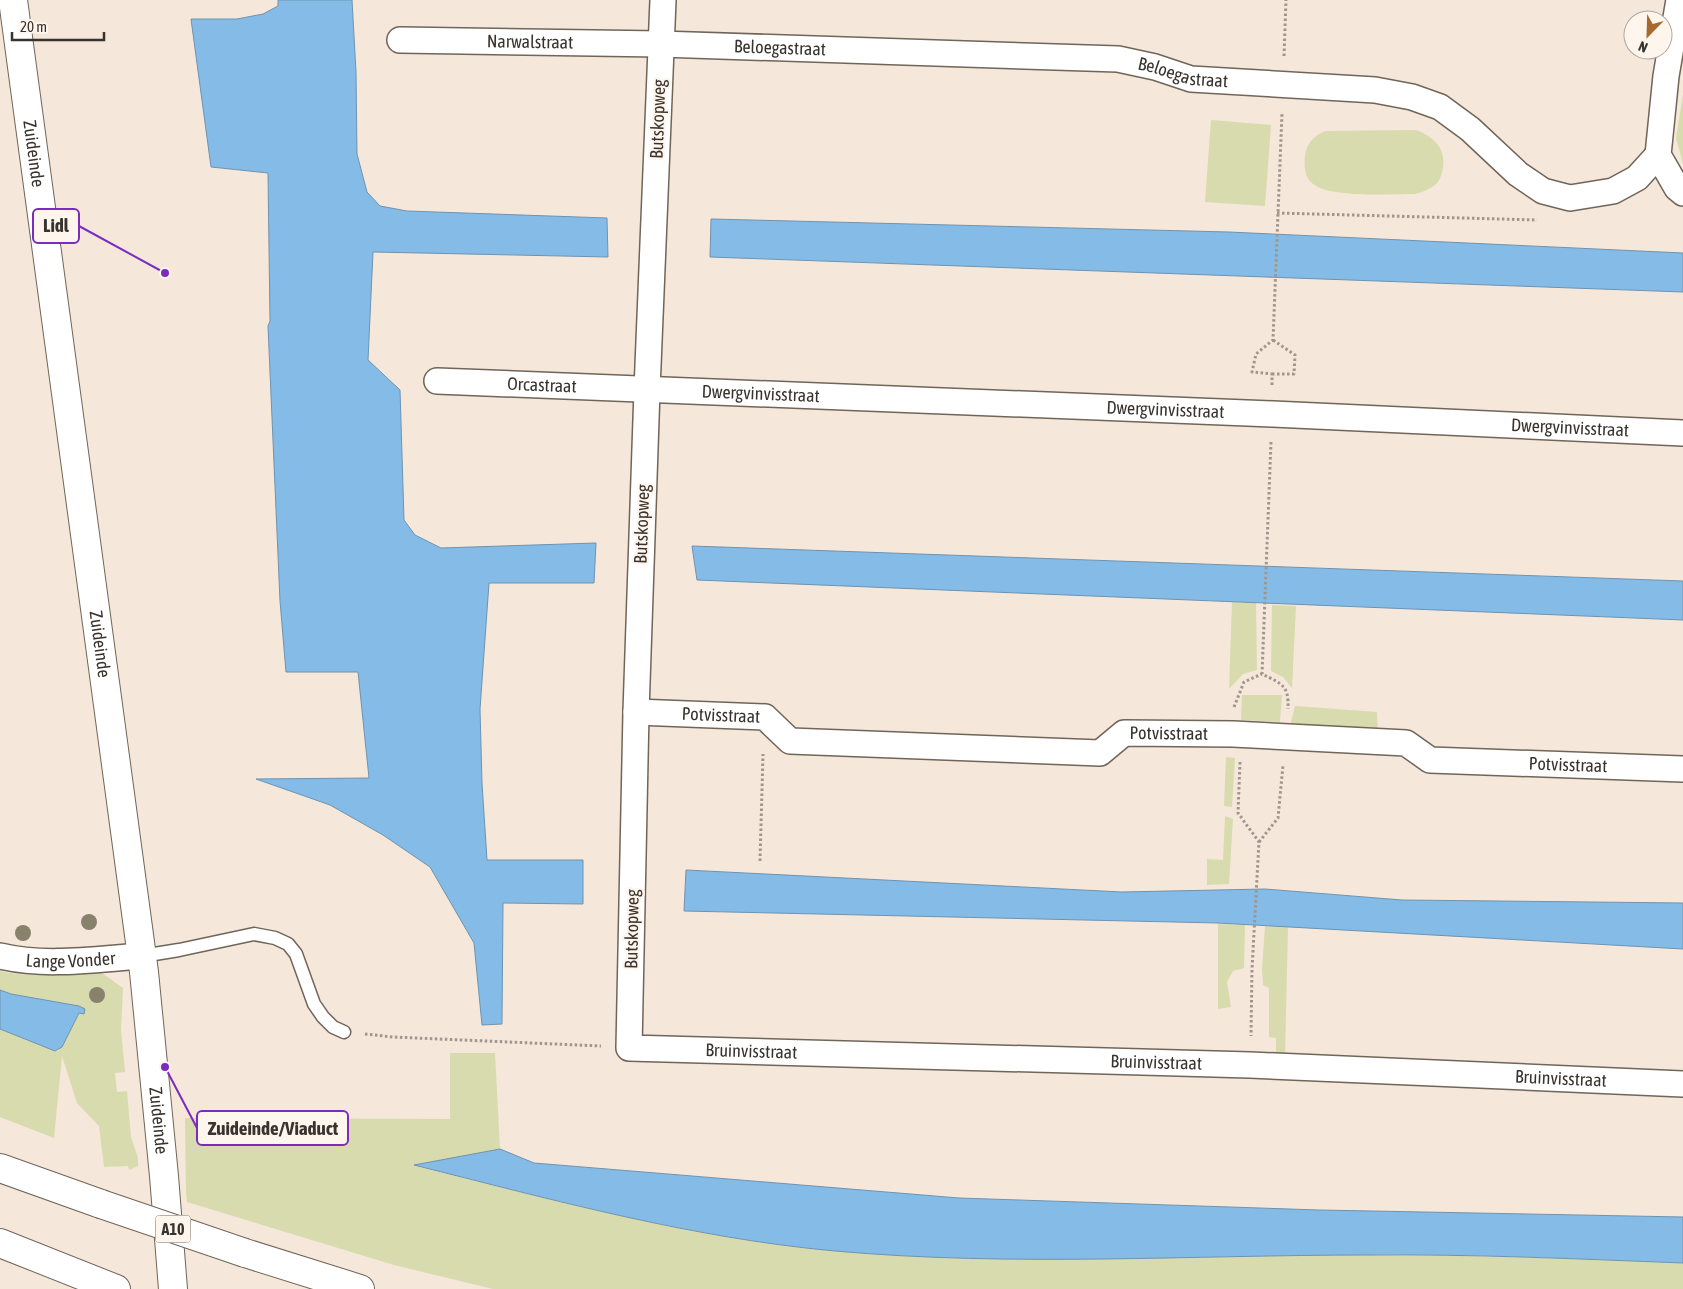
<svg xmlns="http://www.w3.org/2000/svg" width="1683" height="1289" font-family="'Asap Condensed',sans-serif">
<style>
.green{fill:#d8dbae}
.water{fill:#85bce7;stroke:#6e93b0}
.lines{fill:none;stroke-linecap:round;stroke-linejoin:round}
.lane-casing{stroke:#706559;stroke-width:15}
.street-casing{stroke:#706559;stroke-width:28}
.secondary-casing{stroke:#706559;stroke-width:30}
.highway-casing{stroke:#706559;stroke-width:30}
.path{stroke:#a0968d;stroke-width:3;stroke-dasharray:2.5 2.5;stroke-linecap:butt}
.lane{stroke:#fff;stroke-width:12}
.street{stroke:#fff;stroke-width:25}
.secondary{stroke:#fff;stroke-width:28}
.highway{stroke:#fff;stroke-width:28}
.highway-bridge-casing{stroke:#706559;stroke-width:30;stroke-linecap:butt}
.highway-bridge{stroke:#fff;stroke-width:28}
.tree{fill:#88826c}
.labels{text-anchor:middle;stroke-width:4.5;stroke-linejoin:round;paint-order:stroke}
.shield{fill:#fef5ed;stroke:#736d67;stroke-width:1}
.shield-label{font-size:16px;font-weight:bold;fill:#38332e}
.street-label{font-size:18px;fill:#38332e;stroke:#fef5ed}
.leader{fill:none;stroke:#7b2cbf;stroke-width:2}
.callout-dot{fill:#7b2cbf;stroke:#fef5ed;stroke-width:2}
.callout{fill:#fef5ed;stroke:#7b2cbf;stroke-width:2}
.callout-label{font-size:19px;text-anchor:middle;font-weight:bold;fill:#38332e}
</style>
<rect width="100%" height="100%" fill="#f5e7da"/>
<!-- green -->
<g class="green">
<polygon points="1683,94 1683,164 1676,138"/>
<polygon points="1211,120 1271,125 1265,206 1205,202"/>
<path d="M1416,130c18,7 30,18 27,38 -1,5 -3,12 -6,15 -6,6 -14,9 -22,11 -24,0 -85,4 -102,-10 -9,-7 -9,-18 -8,-29 2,-12 9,-20 21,-24z"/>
<polygon points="1232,602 1256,603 1257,670 1243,674 1229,689"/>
<polygon points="1272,605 1296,606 1292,688 1283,677 1271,671"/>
<polygon points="1242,695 1282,695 1280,722 1241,720"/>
<polygon points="1295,706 1377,712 1378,735 1289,730"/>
<polygon points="1226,757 1235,758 1232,807 1224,806"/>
<polygon points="1225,816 1233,819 1229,884 1207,885 1207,859 1223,860"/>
<polygon points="1218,924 1245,925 1244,968 1233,971 1227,982 1231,1007 1218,1009"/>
<polygon points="1265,926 1288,927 1285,1056 1276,1058 1276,1038 1269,1037 1269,988 1263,985 1262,969"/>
<path d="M0,971c33,7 66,4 99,0l24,17 -2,42 4,42 -10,1 2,19 10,-1 4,46 7,21v8l-9,4 -1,-4 -24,1 -5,-41 -22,-23 -15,-47 -8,82 -54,-21v-88l55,22h3l24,-43 -3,-2 -68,-12 -11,-4z"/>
<path d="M450,1053h45l5,96 -84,17c138,35 277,72 420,85 178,16 355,4 533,4 105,0 209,4 314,8v26h-1190l-99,-24 -207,-63 -1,-8 -1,-76 265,1z"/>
</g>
<!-- water -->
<g class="water">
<polygon points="278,0 352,0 356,72 357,154 367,192 380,206 407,211 607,218 608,257 373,252 368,360 400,390 404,520 415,535 441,548 596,543 594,583 489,583 480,709 482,783 487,860 583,860 583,904 503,903 502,1024 482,1025 474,943 430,867 383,835 330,805 256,779 369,778 358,672 286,672 280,601 268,326 270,321 268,173 211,167 191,19 237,19 263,14 278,6"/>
<polygon points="711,219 1229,232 1683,253 1683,292 710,257"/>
<polygon points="692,546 1683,581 1683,620 697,580"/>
<polygon points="686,870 1122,892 1265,889 1402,900 1683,903 1683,949 1218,923 684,911"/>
<polygon points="0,990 11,994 79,1006 85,1009 84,1014 79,1013 62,1047 55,1051 0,1029"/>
<path d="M500,1149l34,14 425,35 360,12 364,7v46c-105,-4 -210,-9 -315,-8 -177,0 -355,12 -533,-4 -143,-13 -282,-51 -421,-86z"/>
</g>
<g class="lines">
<!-- lane casing -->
<g class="lane-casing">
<polyline id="lane" points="142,956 179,950 254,934 275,938 288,944 296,954 314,1004 323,1017 333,1027 344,1032"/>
</g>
<!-- street casing -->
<g class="street-casing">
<g id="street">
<path id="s1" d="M663,0l-16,390 -11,322 -7,336 621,17 433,19"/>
<polyline points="1679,0 1666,76 1658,155 1677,188 1683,193"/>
<path id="s2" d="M400,40l261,4 457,15 37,8 36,12 184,11 37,7 28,10 30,22 48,45 25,17 27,7 43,-7 24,-13 21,-23"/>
<path id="s3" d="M437,381l836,33 410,19"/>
<path id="s4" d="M636,712l129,5 25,24 310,12 24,-20 109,1 173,9 24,17 253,9"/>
<path id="s5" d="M0,956c46,11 96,3 142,0"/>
</g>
</g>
<!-- secondary casing -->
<g class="secondary-casing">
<g id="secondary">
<path id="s6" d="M13,0l131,972 20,204 9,113"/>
</g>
</g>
<!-- highway casing -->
<g class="highway-casing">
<g id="highway">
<polyline points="0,1168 101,1204"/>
<polyline points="0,1243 116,1289"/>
<polyline points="245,1253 360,1289"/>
</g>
</g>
<!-- path -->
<g class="path">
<polyline points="1284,56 1286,0"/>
<polyline points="1277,213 1537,220"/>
<polyline points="1272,374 1294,374 1295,355 1273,340"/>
<polyline points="1272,385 1272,374 1252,372 1256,354 1273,340 1282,113"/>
<path d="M1271,442l-9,232c20,10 27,11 26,35"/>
<polyline points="1234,707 1244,682 1262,674"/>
<polyline points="1240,762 1238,813 1259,842 1252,969 1251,1036"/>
<polyline points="1259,842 1278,818 1283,765"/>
<polyline points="760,861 763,754"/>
<polyline points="365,1034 393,1037 601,1046"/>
</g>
<!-- lane -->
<use href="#lane" class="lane"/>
<!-- street -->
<use href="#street" class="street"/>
<!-- secondary -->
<use href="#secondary" class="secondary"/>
<!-- highway -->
<use href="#highway" class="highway"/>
<!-- highway-bridge casing -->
<g class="highway-bridge-casing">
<polyline id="highway-bridge" points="101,1204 245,1253"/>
</g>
<!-- highway-bridge -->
<use href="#highway-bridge" class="highway-bridge"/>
</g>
<!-- trees -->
<g class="tree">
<circle cx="89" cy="922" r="8"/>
<circle cx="23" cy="933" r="8"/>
<circle cx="97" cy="995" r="8"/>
</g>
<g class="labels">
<!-- shield labels -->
<rect class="shield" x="155.5" y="1215.5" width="35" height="27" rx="4"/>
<g class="shield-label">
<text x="173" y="1235">A10</text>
</g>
<!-- street labels -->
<g class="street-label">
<text dy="6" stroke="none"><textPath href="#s2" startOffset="130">Narwalstraat</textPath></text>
<text dy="6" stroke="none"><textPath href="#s2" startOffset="380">Beloegastraat</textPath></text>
<text dy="6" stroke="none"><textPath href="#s2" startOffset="785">Beloegastraat</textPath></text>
<text transform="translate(658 119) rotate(-88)" y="6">Butskopweg</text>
<text dy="6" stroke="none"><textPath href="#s6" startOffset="155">Zuideinde</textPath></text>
<text dy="6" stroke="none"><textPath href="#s3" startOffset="105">Orcastraat</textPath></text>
<text dy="6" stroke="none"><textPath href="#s3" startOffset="324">Dwergvinvisstraat</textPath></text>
<text dy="6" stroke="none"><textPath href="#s3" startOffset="729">Dwergvinvisstraat</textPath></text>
<text dy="6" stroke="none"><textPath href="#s3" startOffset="1134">Dwergvinvisstraat</textPath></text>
<text transform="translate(642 524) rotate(-88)" y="6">Butskopweg</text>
<text dy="6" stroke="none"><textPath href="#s6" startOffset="650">Zuideinde</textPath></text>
<text dy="6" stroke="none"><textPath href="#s4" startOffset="85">Potvisstraat</textPath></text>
<text dy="6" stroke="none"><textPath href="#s4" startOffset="550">Potvisstraat</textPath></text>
<text dy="6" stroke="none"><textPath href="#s4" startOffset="955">Potvisstraat</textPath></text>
<text transform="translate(632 929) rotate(-89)" y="6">Butskopweg</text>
<text dy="6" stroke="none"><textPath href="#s5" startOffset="71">Lange Vonder</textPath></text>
<text dy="6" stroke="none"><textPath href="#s1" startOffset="1171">Bruinvisstraat</textPath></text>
<text dy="6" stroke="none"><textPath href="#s1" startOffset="1576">Bruinvisstraat</textPath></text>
<text dy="6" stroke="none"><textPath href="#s1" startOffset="1981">Bruinvisstraat</textPath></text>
<text dy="6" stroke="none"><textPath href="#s6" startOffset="1130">Zuideinde</textPath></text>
</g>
</g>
<!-- callouts -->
<path class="leader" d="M165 273L79 226M165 1067L197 1128"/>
<g class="callout-dot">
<circle cx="165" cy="273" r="5"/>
<circle cx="165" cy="1067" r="5"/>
</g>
<g class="callout">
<rect x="33" y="209" width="46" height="34" rx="5"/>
<rect x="197" y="1111" width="151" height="34" rx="5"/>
</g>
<g class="callout-label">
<text x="56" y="232">Lidl</text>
<text x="273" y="1135">Zuideinde/Viaduct</text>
</g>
<!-- north arrow -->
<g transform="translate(1648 35) rotate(203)"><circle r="24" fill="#fef5ed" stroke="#afa7a1"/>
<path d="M0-4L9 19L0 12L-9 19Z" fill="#a66a2c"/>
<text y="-8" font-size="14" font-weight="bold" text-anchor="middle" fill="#38332e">N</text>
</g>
<!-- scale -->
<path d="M12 32v8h92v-8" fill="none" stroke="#38332e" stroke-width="2.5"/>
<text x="20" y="32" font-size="15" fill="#38332e" stroke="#fef5ed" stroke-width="4" paint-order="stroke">20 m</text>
</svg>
